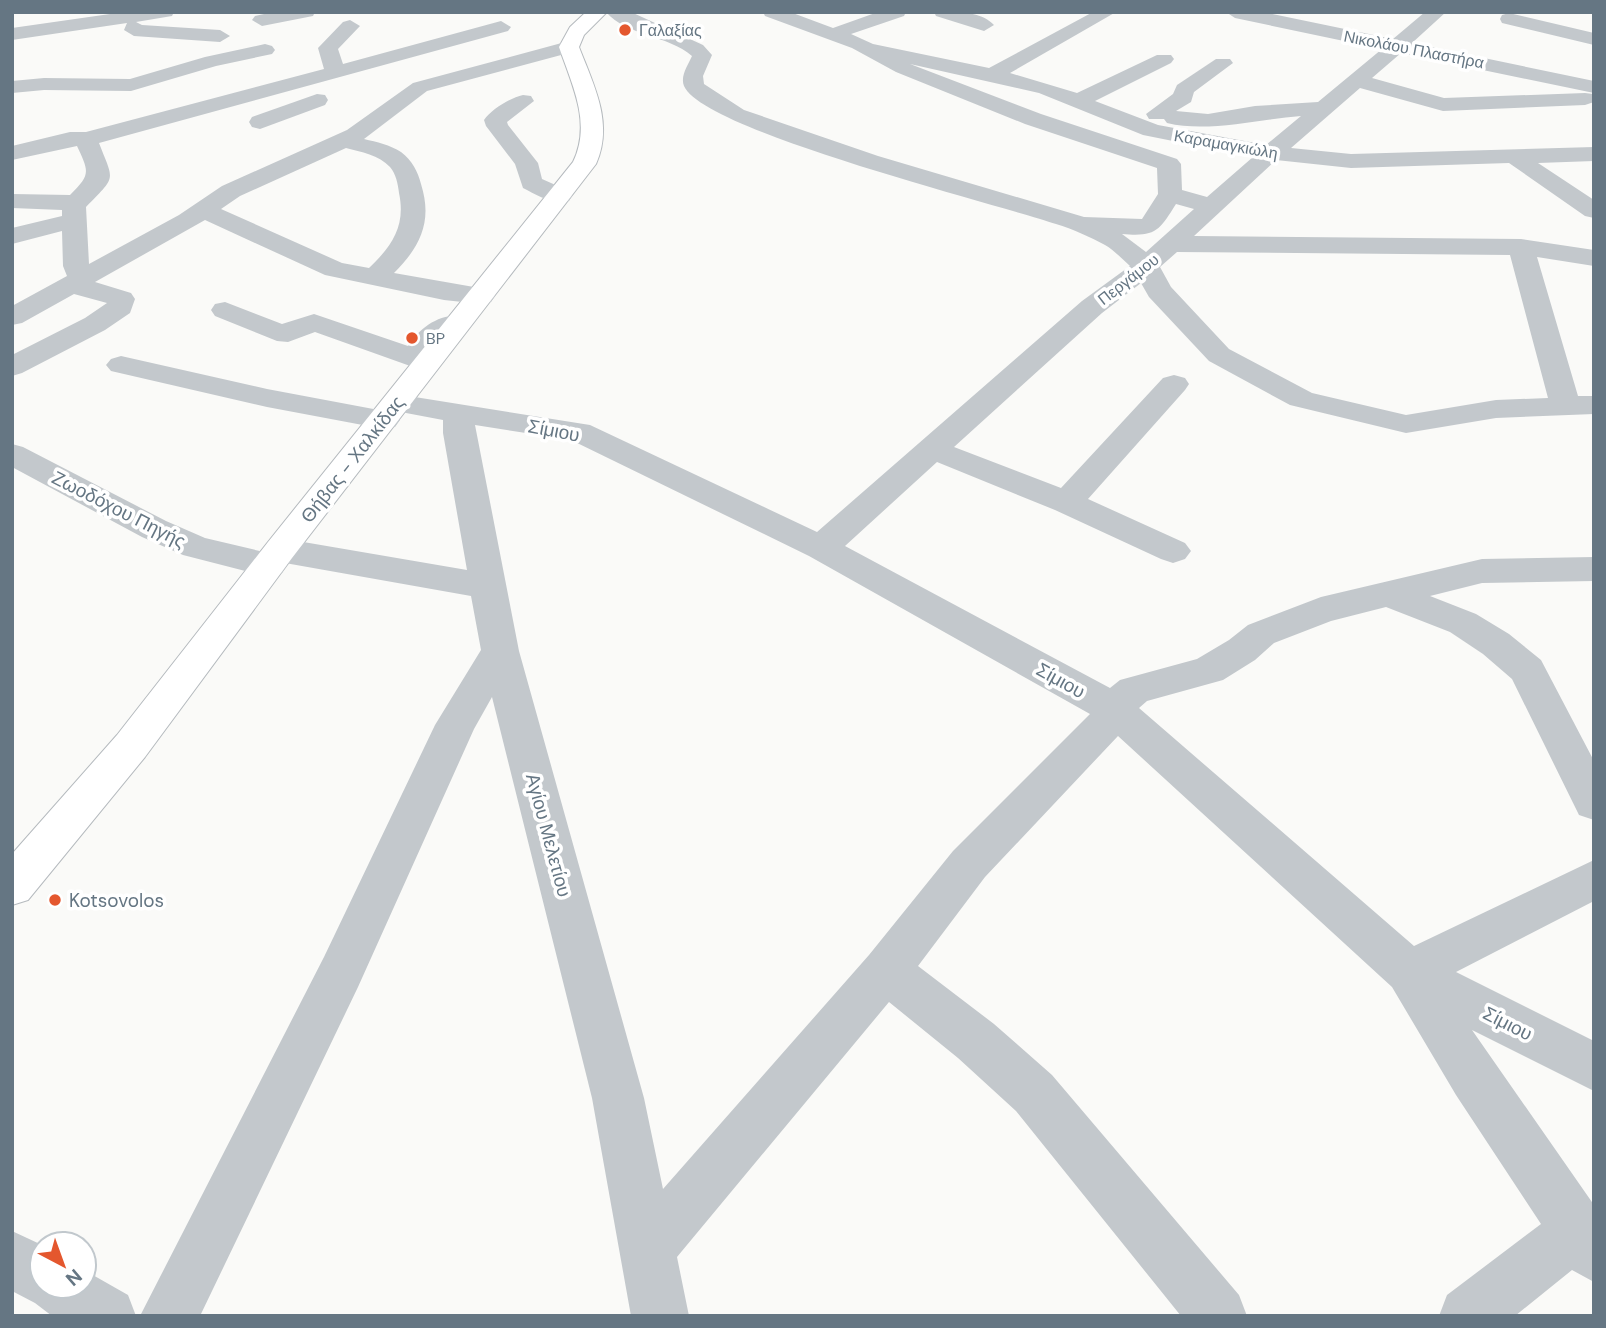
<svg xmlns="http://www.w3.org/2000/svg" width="1606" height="1328" font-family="'DM Sans',sans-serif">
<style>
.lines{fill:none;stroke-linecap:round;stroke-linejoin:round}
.major-casing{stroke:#b5babe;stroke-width:2}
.minor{fill:#c3c8cc;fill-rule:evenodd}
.major{fill:#fff;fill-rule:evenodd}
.poi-dot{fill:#e4572e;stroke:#fff;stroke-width:2.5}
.labels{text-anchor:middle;stroke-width:7;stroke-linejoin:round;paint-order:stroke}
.far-poi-label{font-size:16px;fill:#657683;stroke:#fff;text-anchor:start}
.far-street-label{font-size:16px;fill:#657683;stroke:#fff}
.street-label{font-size:19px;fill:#657683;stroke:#fff}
.poi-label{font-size:19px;fill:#657683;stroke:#fff;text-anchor:start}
</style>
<rect width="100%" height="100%" fill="#fafaf8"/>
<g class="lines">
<!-- major casing -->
<g class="major-casing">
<path id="major" d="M586,12h21l-23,23 -5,12c15,39 35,76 17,117l-304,394 -147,199 -117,143 -16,5v-51l105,-119 151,-193 305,-380c19,-39 -1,-77 -14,-115l11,-20z"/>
</g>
<!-- minor -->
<g class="minor">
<polygon points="124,12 174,12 172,16 136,22 142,25 220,30 230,36 220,42 134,36 124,30 127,23 12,40 12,28"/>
<polygon points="273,12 315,12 313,16 262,26 252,20 255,16"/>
<path d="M606,12h25l72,33 9,10 -9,21 1,8 40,26 134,46 206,61 58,2 16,-25 -1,-26 -132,-44 -129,-52 -44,-24 -87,-32 -2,-4h27l43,16 45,-16h28l-2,4 -53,18 22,10 116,24 104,-56h23l-106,61 67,20 80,-38h14l3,4 -3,4 -76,38 63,24 108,20 35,-29c-43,3 -93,17 -134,7l-3,-4h-15l-3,-5 27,-20 4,-9 39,-26h14l3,4 -39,29 -3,10 -15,9 32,3 47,-8 63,-4 64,-53 -147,-31 -9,-6h37l130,27 32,-27h21l-34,31 182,38v12l-193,-40 -29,25 72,20 141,-5 8,1 1,8 -9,3 -142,6 -83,-23 -69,60 60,6 243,-7v14l-56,2 56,37v18l-9,-2 -76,-53 -158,5 -75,-8 -82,76 327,3 73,11v16l-57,-9 41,139h16v18l-98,4 -90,15 -116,-28 -81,-44 -60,-64 -8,-14 -39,30 -148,134 107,41 102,-110 11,-3 11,3 4,6 -4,6 -97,109 97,44 6,8 -6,8 -12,4 -12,-4 -106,-49 -118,-48 -92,84 265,142 10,-8 77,-21 32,-19 19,-15 73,-28 161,-38 112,-2v24l-112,2 -52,13 46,18 33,20 32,26 53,101v59l-15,-5 -67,-136 -29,-25 -33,-22 -64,-25 -55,14 -57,22 -19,17 -32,20 -76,21 -8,7 275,238 180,-86v41l-138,71 138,69v50l-122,-61 122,175v77l-22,-12 -57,46h-76l8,-21 94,-71 -85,-129 -64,-108 -274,-251 -133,141 -67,89 76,58 58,51 187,220 8,21h-66l-165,-205 -58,-53 -69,-56 -212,255 12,59h-58l-39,-218 -100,-401 -18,32 -116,258 -158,329h-60l184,-359 111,-232 46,-75 -10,-54 -186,-33 2,2 -5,8 -13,4 -86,-22 -41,-18 -130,-70v-23l11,3 143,74 39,17 59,14 4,-10 12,-4 187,32 -24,-137v-13l-58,-11 -4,-6 4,-6 11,-3 194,31 227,107 265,-231 48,-35c-8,-7 -16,-16 -25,-21 -15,-8 -32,-16 -49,-21 -59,-20 -353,-93 -372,-138 -4,-10 4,-21 8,-30 -24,-21 -65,-20 -86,-44zM910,64l129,29 104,42 110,22 -46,40 -25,-7 -1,-26 -4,-5 -136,-45zM1176,204l18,5 -48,43 -24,-18c34,3 37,-3 54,-30zM1177,252l333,3 38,143 -52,2 -90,15 -94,-22 -83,-44 -58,-62 -11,-20zM475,425l96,15 238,116 281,158 -137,137 -84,104 -206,234 -19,-91 -125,-447z"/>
<path d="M934,12c18,0 47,-2 60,13l-10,6 -48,-15z"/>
<polygon points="1509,13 1594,33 1594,45 1502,23 1500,19 1502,15"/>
<path d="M350,20l10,6 -22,23 5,15 158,-43 10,6 -3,4 -409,112c15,39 18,32 -13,64l3,57 90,-49 43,-29 125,-56 66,-47 156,-42 7,2 3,4 -3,4 -149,40 -63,48c13,3 26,6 37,13 11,8 17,20 20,32 12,38 -1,63 -27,89l97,17 4,6 -4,6 -10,2 -37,-4 -119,-25 -120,-55 -110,62 36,11 4,6 -5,14 -25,17 -83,43 -10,3v-21l73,-37 22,-15 -33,-9 -52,29 -10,2v-19l55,-30 -4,-10 -1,-35 -50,13v-16l50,-12v-6l-50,-2v-14l58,1c21,-21 19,-23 7,-49l-65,14v-14l58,-14h16l238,-63 -6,-21 25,-26zM346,148c15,4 33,7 44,19 6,7 8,17 9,26 7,33 -7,53 -30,75l-27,-5 -121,-54 19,-13z"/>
<polygon points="265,44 272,46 275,50 272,54 216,66 131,91 44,90 12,93 12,81 44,78 130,79 205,57"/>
<polygon points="317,94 325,95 328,100 325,105 260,129 252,127 249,122 252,117"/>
<path d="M523,95l8,1 3,5 -27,21 1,3 30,38 4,16 27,12 3,5 -3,5c-17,4 -32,-6 -46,-13l-8,-24 -29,-38 -2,-6c8,-11 26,-22 39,-25z"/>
<path d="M225,302l57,22 32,-10 94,32c13,-20 34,-35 60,-29l4,6c-8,11 -23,9 -35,23l9,12 -9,11 -10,3 -112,-40 -27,10 -11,-1 -62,-25 -4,-6 4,-6z"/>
<polygon points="121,356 267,389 384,411 395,413 400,420 395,427 384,429 267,407 111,371 106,365 111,359"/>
<polygon points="12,1231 42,1245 42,1286 84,1286 84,1270 128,1295 136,1316 52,1316 35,1303 12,1291"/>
</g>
<!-- major -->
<use href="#major" class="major"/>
</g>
<!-- markers -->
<g class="poi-dot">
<circle cx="625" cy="30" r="7"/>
<circle cx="412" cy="338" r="7"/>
<circle cx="55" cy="900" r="7"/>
</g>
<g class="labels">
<!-- far-poi labels -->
<g class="far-poi-label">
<text x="639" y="36">Γαλαξίας</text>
<text x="426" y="344">BP</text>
</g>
<!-- far-street labels -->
<g class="far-street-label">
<text transform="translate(1414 49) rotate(11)" y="6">Νικολάου Πλαστήρα</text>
<text transform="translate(1226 144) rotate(10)" y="6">Καραμαγκιώλη</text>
<text transform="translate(1128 279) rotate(-38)" y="6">Περγάμου</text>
</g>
<!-- street labels -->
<g class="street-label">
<text transform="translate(554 430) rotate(11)" y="7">Σίμιου</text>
<text transform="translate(352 459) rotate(-52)" y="7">Θήβας - Χαλκίδας</text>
<text transform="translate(119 509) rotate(27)" y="7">Ζωοδόχου Πηγής</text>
<text transform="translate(1061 680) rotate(29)" y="7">Σίμιου</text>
<text transform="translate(549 835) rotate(75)" y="7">Αγίου Μελετίου</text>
<text transform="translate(1508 1023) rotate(27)" y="7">Σίμιου</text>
</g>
<!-- poi labels -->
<g class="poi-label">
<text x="69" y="907">Kotsovolos</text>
</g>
</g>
<!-- border -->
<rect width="1606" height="1328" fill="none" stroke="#657683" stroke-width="28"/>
<!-- north arrow -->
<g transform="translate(63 1265) rotate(139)"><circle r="33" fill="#ffffff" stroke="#c1c8cd" stroke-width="2"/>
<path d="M0-5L12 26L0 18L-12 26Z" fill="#e4572e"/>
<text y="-10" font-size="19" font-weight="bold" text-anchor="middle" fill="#657683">N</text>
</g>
</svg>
